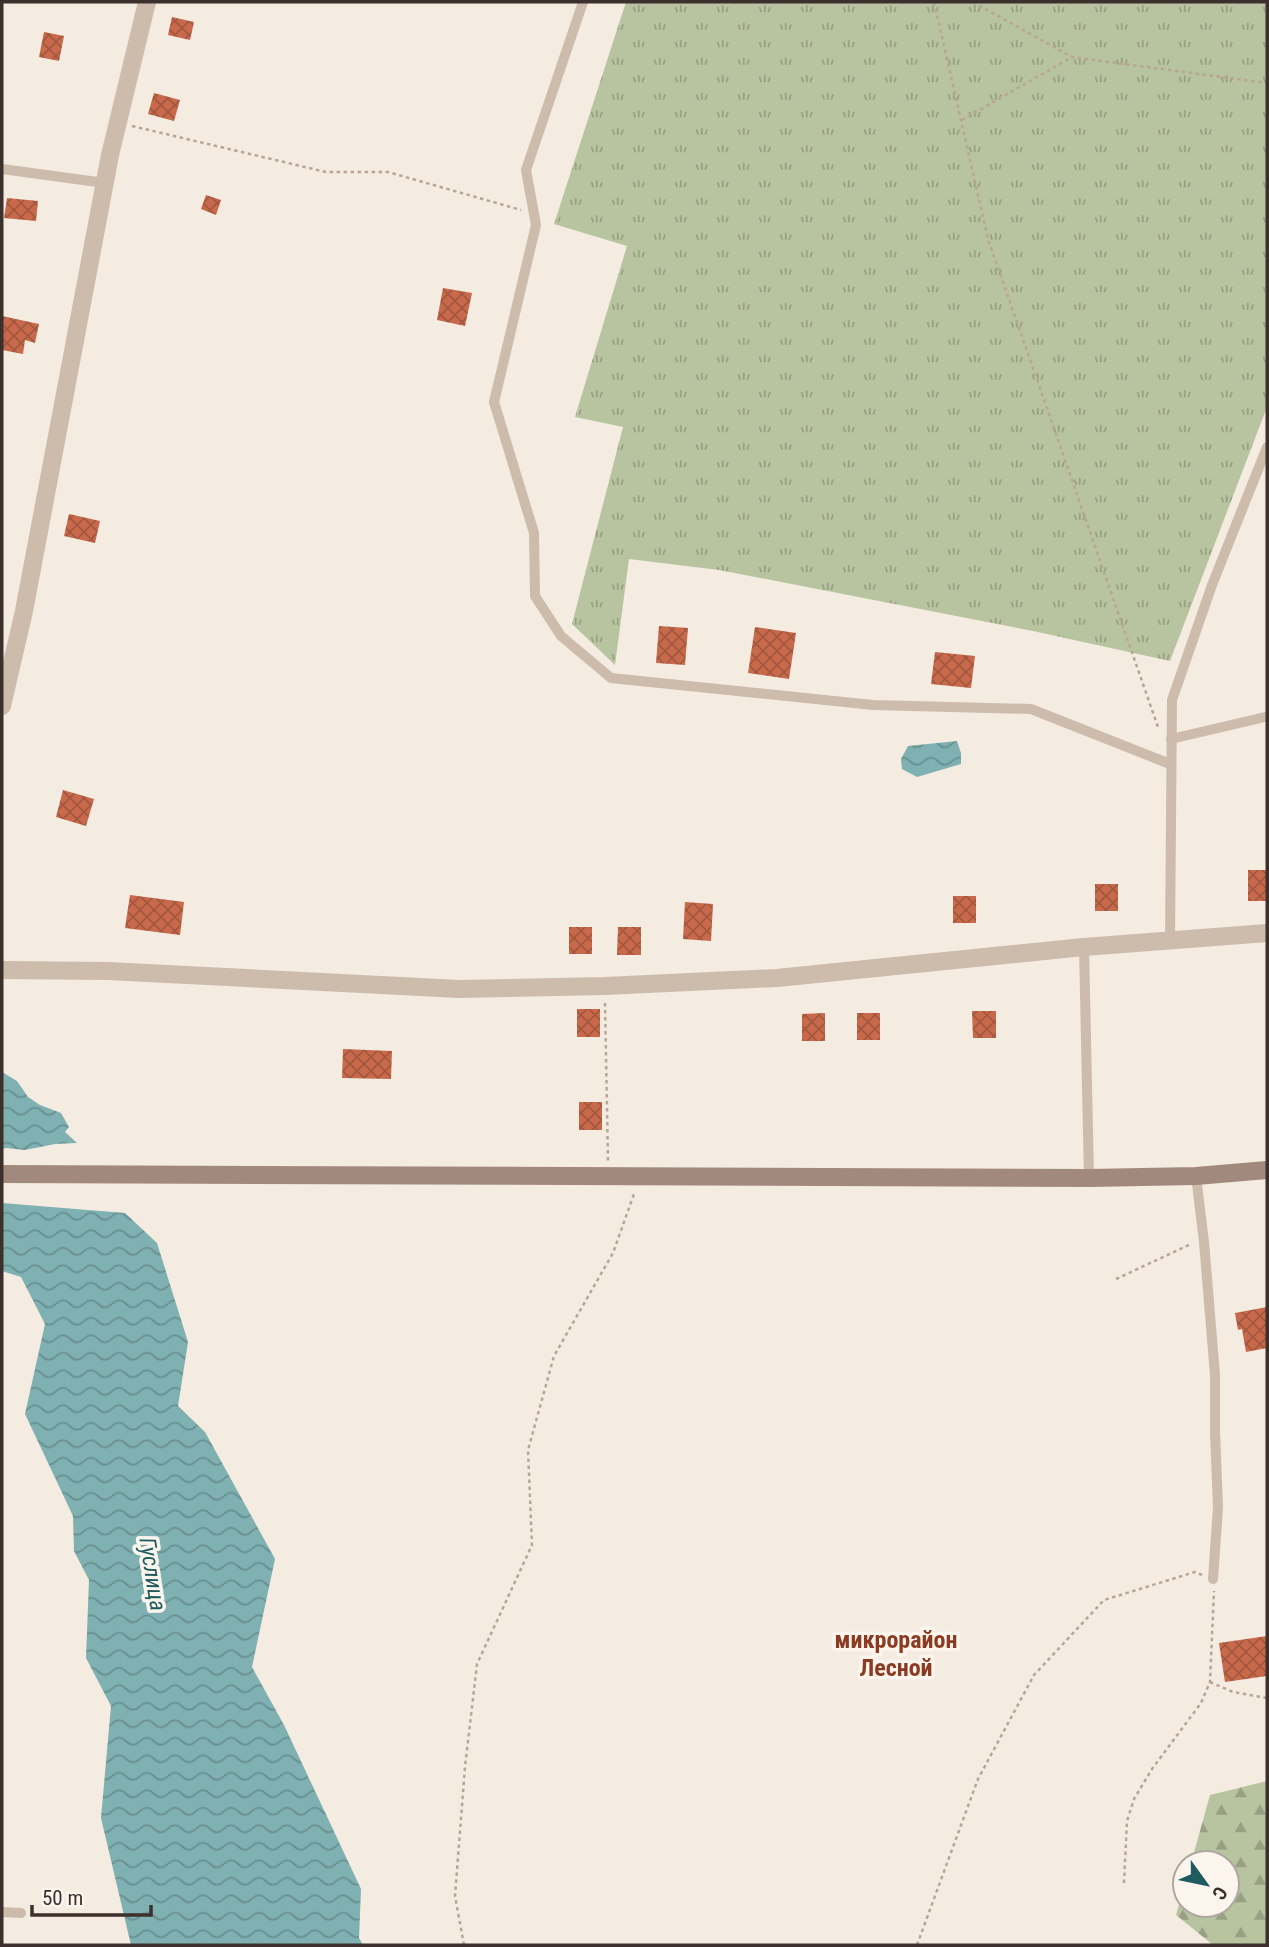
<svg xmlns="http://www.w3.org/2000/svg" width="1269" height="1947" font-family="'Roboto Condensed',sans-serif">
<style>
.grass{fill:url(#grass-tufts)}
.forest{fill:url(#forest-firs)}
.water{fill:url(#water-waves)}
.building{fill:url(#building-cross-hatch)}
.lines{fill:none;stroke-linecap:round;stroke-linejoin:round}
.path{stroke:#b9a596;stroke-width:2.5;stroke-dasharray:3.5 3.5;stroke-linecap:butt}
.service{stroke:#cdbbac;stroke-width:10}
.minor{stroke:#cdbbac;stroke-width:18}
.secondary{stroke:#a18a7d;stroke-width:18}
.labels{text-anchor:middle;stroke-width:7;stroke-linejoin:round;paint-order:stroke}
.water-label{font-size:23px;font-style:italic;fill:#1f5a5e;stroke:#fbf5ee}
.quarter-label{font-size:24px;font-weight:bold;fill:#8c3b22;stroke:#fbf5ee}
</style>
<defs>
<pattern id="grass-tufts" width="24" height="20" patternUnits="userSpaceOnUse" patternTransform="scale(1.75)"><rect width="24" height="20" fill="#b8c4a0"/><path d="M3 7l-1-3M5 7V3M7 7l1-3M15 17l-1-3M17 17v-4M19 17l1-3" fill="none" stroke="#97a083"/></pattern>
<pattern id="forest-firs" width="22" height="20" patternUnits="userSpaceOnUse" patternTransform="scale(1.75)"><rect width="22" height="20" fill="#b8c4a0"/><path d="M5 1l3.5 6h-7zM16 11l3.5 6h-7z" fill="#97a083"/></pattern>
<pattern id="water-waves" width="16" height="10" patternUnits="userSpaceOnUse" patternTransform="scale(1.75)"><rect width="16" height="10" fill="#7fb0b2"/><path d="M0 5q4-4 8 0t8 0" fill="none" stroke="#699091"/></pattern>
<pattern id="building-cross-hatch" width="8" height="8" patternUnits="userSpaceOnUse" patternTransform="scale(1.75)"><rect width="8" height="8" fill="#c8694b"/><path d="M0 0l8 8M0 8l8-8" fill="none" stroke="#a4573f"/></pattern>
</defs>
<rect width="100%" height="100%" fill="#f4ebe1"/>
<!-- grass -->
<polygon class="grass" points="626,2 1267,2 1267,407 1170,661 1033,631 719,570 629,559 615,665 572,624 623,427 575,417 627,246 554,224"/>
<!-- forest -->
<polygon class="forest" points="1267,1781 1267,1945 1213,1945 1176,1915 1185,1884 1185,1905 1227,1905 1227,1863 1191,1863 1210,1795"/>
<!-- water -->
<g class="water">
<polygon points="957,741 961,753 961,764 917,777 902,769 901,759 908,746"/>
<polygon points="2,1072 17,1081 28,1097 40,1105 61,1113 69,1127 65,1132 77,1143 55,1144 25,1150 6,1148 2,1149"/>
<polygon points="2,1203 125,1213 157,1243 188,1342 178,1406 205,1432 275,1559 252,1667 284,1725 361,1889 359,1938 363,1945 131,1945 101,1818 111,1706 86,1658 89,1580 74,1551 73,1516 25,1414 45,1324 21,1277 2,1271"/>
</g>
<!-- building -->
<g class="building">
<polygon points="172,17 194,22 190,40 168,35"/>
<polygon points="44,32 64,36 59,61 39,57"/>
<polygon points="154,93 180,100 174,121 148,114"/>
<polygon points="206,195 221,200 216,215 201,209"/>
<polygon points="7,198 38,201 36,221 4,218"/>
<polygon points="443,288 472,293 465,326 437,320"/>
<polygon points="2,316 39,324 35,343 25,340 23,354 2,350"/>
<polygon points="69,514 100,521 95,543 64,536"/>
<polygon points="659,626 688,628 685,665 656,663"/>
<polygon points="755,627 796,633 789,679 748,673"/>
<polygon points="935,652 975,656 971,688 931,684"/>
<polygon points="63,790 94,799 86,826 56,817"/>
<rect x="1248" y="870" width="19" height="31"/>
<rect x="1095" y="884" width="23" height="27"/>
<polygon points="130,895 184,902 180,935 125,928"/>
<rect x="953" y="896" width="23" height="27"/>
<polygon points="685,902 713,904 711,941 683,939"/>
<rect x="569" y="927" width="23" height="27"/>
<polygon points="618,927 641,927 641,955 617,955"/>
<rect x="577" y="1009" width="23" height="28"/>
<polygon points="972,1011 996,1011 996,1038 973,1038"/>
<polygon points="825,1013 825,1041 802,1041 802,1014"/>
<rect x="857" y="1013" width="23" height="27"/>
<polygon points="343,1049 392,1051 391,1079 342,1078"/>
<rect x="579" y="1102" width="23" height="28"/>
<polygon points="1267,1307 1267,1348 1246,1352 1242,1329 1238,1330 1235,1313"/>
<polygon points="1267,1636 1267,1676 1225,1682 1219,1643"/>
</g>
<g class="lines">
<!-- path -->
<g class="path">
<polyline points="934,2 988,239 1159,730"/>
<polyline points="973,2 1072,57 1267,83"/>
<polyline points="962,120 1072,57"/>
<polyline points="132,126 326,172 388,172 521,210"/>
<polyline points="605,1003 608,1161"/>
<polyline points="1116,1279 1191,1244"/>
<polyline points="1210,1682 1233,1692 1267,1698"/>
<polyline points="1124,1883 1127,1821 1134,1799 1152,1769 1201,1703 1210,1682 1214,1591"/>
<polyline points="464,1945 455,1896 465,1767 477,1664 532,1545 528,1450 554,1356 613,1253 634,1194"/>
<polyline points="917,1945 978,1779 1034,1675 1104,1600 1195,1572 1202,1575"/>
</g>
<!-- service -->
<g class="service">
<polyline points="583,2 526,170 536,225 494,402 534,533 535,596 561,636 611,678 873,705 1031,709 1170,764"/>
<polyline points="2,169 105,183"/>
<polyline points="1171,739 1265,717"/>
<polyline points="1170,939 1172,700 1212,585 1267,447"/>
<polyline points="1084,947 1089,1178"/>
<polyline points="1196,1176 1204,1242 1215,1375 1215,1432 1218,1507 1213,1579"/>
<polyline points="2,1912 21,1913"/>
</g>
<!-- minor -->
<g class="minor">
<polyline points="2,706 24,611 110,155 147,2"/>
<polyline points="2,970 108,971 459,989 605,986 777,978 1084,947 1267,933"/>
</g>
<!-- secondary -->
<polyline class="secondary" points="2,1174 1089,1178 1196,1176 1267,1170"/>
</g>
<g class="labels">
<!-- water labels -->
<g class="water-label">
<text transform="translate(153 1574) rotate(81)" y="8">Гуслица</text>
</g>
<!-- quarter labels -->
<g class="quarter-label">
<text x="896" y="1648">микрорайон<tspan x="896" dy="28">Лесной</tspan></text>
</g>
</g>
<!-- border -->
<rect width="1269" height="1947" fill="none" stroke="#3b302b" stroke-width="7"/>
<!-- north arrow -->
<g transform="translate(1206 1884) rotate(123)"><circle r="33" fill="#fbf5ee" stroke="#aea6a0" stroke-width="2"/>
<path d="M0-5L12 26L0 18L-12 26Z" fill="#1f5a5e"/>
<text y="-10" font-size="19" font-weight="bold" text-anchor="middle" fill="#3b302b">С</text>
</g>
<!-- scale -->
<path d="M32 1905v10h119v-10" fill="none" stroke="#3b302b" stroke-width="3.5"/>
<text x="42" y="1905" font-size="21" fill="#3b302b" stroke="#fbf5ee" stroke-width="5" paint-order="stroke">50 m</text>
</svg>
